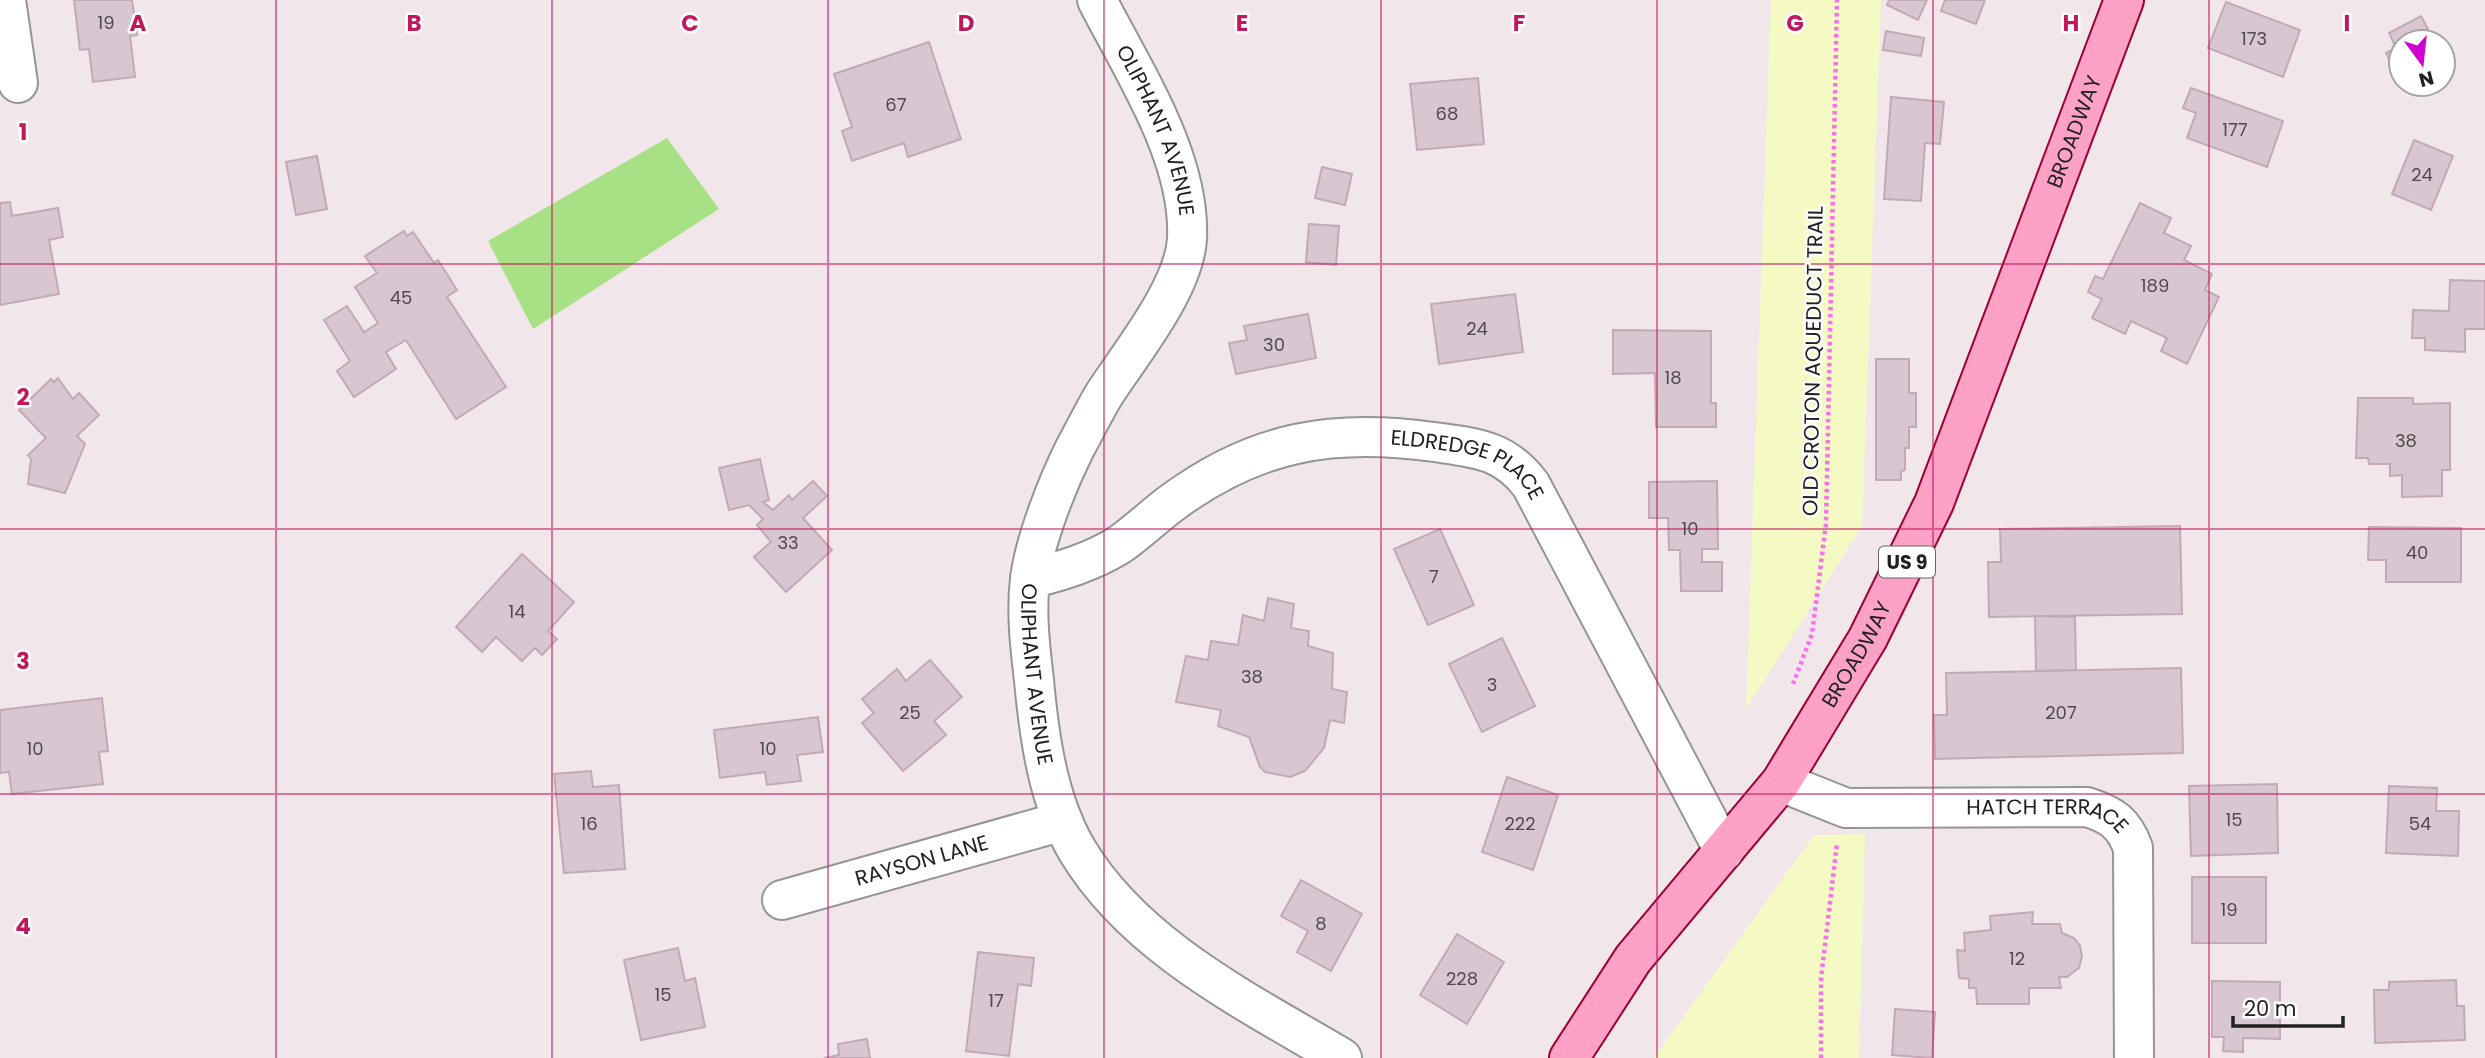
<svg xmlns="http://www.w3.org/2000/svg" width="2485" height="1058" font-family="Poppins,sans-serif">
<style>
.park{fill:#f5fac5}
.pitch{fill:#a7e085}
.building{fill:#d8c7d1;stroke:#c3a9b7;stroke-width:2}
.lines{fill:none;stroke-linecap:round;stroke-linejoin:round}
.street-casing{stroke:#959595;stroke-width:42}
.primary-casing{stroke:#9e0032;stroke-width:42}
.path{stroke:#fb6fea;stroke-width:4.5;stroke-dasharray:3.5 3.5;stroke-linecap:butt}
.street{stroke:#fff;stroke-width:38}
.primary{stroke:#fda1c7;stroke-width:38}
.grid{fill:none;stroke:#c2185b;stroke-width:2;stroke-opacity:0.55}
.labels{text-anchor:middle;stroke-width:5;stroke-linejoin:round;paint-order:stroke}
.number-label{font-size:18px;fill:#4f4a4d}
.shield{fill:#fff;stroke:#646464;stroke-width:2}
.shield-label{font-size:19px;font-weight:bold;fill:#212121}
.street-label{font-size:21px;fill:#212121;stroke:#fff}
.grid-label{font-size:23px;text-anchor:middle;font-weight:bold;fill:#c2185b;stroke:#fff;stroke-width:5;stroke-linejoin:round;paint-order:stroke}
</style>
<rect width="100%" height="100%" fill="#f1e7eb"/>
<!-- park -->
<g class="park">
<polygon points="1771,0 1881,0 1862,526 1746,709"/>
<polygon points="1865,834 1859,1058 1654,1058 1814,835"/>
</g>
<!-- pitch -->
<polygon class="pitch" points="667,138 719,209 533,329 488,241"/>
<!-- building -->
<g class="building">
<polygon points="74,0 132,0 137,35 130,36 135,77 93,82 89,49 80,50"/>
<polygon points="1889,0 1927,0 1918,20 1887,5"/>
<polygon points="1945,0 1985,0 1976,24 1941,11"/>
<polygon points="2226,2 2300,30 2283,77 2208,48"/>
<polygon points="2421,16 2435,42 2401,42 2401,76 2398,77 2386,53 2396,48 2389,33"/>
<polygon points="1886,31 1924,38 1921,56 1883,50"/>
<polygon points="929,42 961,139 908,157 904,143 852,161 842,131 852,127 834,74"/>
<polygon points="1478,78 1484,144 1417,150 1410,84"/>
<polygon points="2191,88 2283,121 2267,167 2187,138 2196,113 2183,108"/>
<polygon points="1891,97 1944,102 1940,144 1925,143 1921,201 1884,199"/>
<polygon points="2414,140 2453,156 2431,210 2392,194"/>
<polygon points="317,156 327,209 296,215 286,162"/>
<polygon points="1322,167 1352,174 1345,205 1315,198"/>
<polygon points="10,202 12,216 58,208 63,237 49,240 59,294 0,305 0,203"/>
<polygon points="2140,203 2171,218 2164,233 2191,246 2184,260 2212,274 2205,290 2219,297 2187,364 2161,351 2167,338 2131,321 2125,334 2092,318 2102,299 2088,292 2095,276 2103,279"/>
<polygon points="1309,224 1339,226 1336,265 1306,262"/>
<polygon points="404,231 407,236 413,232 434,263 438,260 457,290 447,297 506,387 456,419 406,340 386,352 396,369 354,397 337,371 350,361 324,320 347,306 364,332 378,323 355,287 377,273 365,256"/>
<polygon points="2450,280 2485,281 2485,329 2465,329 2465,352 2425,350 2425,338 2412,338 2413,310 2449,311"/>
<polygon points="1515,294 1523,352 1439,364 1431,304"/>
<polygon points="1308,314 1316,358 1236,374 1229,343 1247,340 1244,326"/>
<polygon points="1613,330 1711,331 1711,403 1716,403 1716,427 1656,427 1655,373 1613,374"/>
<polygon points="1876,359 1909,359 1909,393 1916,393 1916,427 1909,427 1909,448 1905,448 1905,470 1901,471 1901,480 1876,480"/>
<polygon points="58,378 73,399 79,393 99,415 77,436 85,444 65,493 28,484 31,459 28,455 46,438 19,410 51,379 54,382"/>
<polygon points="2358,398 2413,398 2413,404 2450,403 2450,470 2442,470 2442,496 2402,497 2402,475 2390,476 2390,464 2369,464 2368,458 2356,458"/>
<polygon points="760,459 769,500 763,502 773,510 789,495 792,500 813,481 827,496 803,518 832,550 786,592 754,557 771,542 757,525 763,519 749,505 729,510 719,468"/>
<polygon points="1717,481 1718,549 1702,549 1702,562 1722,562 1722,591 1681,591 1680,550 1669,550 1668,518 1649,518 1649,482"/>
<polygon points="2180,526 2182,614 1989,617 1988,562 2001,562 2000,529"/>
<polygon points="2369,527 2461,528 2461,582 2386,582 2386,560 2368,560"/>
<polygon points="1440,529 1474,605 1428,625 1394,549"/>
<polygon points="522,554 574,602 548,631 557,639 542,655 535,648 522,661 496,637 482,652 456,627"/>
<polygon points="1268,598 1294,604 1291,628 1309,631 1308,646 1333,653 1332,689 1347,692 1344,723 1330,720 1324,748 1305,771 1290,777 1265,772 1260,767 1249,737 1218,726 1221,710 1176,702 1186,656 1208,660 1211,641 1238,645 1243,615 1264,621"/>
<polygon points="2035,616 2075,617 2076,670 2036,671"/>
<polygon points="1502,638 1535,706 1482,732 1449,664"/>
<polygon points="930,660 962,697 934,721 946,735 903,771 862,723 874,713 862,699 897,669 906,681"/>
<polygon points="2181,668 2183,753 1935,759 1934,715 1947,715 1946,673"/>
<polygon points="102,698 108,751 99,752 103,784 12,794 9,772 0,773 0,710"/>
<polygon points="818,717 823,752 797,755 801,781 767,785 765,772 720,778 714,730"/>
<polygon points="591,771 593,787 619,785 625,869 564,873 554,774"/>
<polygon points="1507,777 1558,795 1533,870 1482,852"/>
<polygon points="2277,784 2278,853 2191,856 2189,786"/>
<polygon points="2389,786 2437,788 2436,811 2459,811 2458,856 2386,853"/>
<rect x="2192" y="877" width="74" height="66"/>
<polygon points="1301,880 1362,914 1331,971 1297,952 1308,931 1281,916"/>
<polygon points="2033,912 2032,924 2060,924 2062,933 2074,938 2080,946 2082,956 2079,968 2067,977 2059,977 2061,988 2029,988 2029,1004 1977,1004 1976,988 1969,988 1969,979 1959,978 1957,950 1965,951 1964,933 1991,930 1990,916"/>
<polygon points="1457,934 1504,962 1467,1024 1420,995"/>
<polygon points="678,948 685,981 695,978 705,1027 641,1040 624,960"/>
<polygon points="978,952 1034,958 1031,986 1018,984 1009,1056 966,1051"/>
<polygon points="2456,980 2457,1006 2464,1006 2465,1040 2375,1043 2374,990 2389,990 2389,982"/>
<polygon points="2212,981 2280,982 2280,1039 2243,1038 2243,1052 2223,1051 2224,1037 2212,1037"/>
<polygon points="1895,1009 1935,1012 1932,1058 1892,1055"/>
<polygon points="867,1039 870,1058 824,1058 839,1055 838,1044"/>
</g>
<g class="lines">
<!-- street casing -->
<g class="street-casing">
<g id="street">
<polyline points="6,0 18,83"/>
<path id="s1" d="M1097,0c36,71 94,157 90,239 -3,49 -55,113 -82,154 -11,18 -20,37 -30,55 -18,36 -40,92 -45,131 -4,33 0,68 4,101 5,56 14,121 43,170 58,97 171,152 265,208"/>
<path id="s2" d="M1030,579c31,-8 62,-17 89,-34 19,-13 36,-30 54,-43 83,-61 160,-74 261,-60 42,6 70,7 97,43l193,366"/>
<path id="s3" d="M1781,782l65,26 241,-1c25,8 37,16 46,41l1,210"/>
<path id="s4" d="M782,900l281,-79"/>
</g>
</g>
<!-- primary casing -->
<g class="primary-casing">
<g id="primary">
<path id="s5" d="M1569,1058l64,-99 148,-177 87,-144 66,-135 190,-503"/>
</g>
</g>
<!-- path -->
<g class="path">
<polyline points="1793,684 1812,634 1826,524 1837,0"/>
<polyline points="1821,1058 1821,979 1837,843"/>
</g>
<!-- street -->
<use href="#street" class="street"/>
<!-- primary -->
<use href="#primary" class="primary"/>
</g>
<!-- grid -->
<path class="grid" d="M276,0v1058M552,0v1058M828,0v1058M1104,0v1058M1381,0v1058M1657,0v1058M1933,0v1058M2209,0v1058M0,264h2485M0,529h2485M0,794h2485"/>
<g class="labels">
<!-- number labels -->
<g class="number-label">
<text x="106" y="29">19</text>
<text x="2254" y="45">173</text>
<text x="896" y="111">67</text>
<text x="1447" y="120">68</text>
<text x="2235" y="136">177</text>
<text x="2422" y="181">24</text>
<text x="2155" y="292">189</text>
<text x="401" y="304">45</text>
<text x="1477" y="335">24</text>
<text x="1274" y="351">30</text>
<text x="1673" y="384">18</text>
<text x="2406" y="447">38</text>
<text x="1690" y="535">10</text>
<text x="788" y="549">33</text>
<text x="2417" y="559">40</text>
<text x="1434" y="583">7</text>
<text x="517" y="618">14</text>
<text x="1252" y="683">38</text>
<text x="1492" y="691">3</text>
<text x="910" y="719">25</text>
<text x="2061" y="719">207</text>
<text x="35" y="755">10</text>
<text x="768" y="755">10</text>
<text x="2234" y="826">15</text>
<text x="589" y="830">16</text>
<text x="1520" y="830">222</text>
<text x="2420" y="830">54</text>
<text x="2229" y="916">19</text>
<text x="1321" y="930">8</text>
<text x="2017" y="965">12</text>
<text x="1462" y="985">228</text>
<text x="663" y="1001">15</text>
<text x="996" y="1007">17</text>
</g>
<!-- shield labels -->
<rect class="shield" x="1879" y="546.5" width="56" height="31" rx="5"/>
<g class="shield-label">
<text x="1907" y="569">US 9</text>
</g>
<!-- street labels -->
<g class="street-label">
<text dy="7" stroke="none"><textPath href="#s5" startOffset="1064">BROADWAY</textPath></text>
<text dy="7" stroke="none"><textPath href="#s1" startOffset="144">OLIPHANT AVENUE</textPath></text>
<text transform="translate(1813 361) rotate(-89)" y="7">OLD CROTON AQUEDUCT TRAIL</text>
<text dy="7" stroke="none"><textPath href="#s2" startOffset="481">ELDREDGE PLACE</textPath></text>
<text dy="7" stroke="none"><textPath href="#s5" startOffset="497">BROADWAY</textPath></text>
<text dy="7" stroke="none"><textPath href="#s1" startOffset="732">OLIPHANT AVENUE</textPath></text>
<text dy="7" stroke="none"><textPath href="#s3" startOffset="273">HATCH TERRACE</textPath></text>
<text dy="7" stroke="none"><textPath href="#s4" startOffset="145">RAYSON LANE</textPath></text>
</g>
</g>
<g class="grid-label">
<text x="138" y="31">A</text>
<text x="414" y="31">B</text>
<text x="690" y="31">C</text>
<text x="966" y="31">D</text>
<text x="1242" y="31">E</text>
<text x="1519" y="31">F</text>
<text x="1795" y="31">G</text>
<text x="2071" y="31">H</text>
<text x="2347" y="31">I</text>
<text x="23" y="140">1</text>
<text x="23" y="405">2</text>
<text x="23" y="669">3</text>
<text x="23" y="934">4</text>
</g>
<!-- north arrow -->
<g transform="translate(2422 63) rotate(165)"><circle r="33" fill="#ffffff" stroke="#a6a6a6" stroke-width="2"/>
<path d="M0-5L12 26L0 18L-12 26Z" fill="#d200ce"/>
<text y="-10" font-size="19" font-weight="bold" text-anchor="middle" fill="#212121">N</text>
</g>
<!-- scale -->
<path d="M2233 1016v10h110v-10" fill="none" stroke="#212121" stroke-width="3.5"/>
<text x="2244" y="1016" font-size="21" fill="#212121" stroke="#ffffff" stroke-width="5" paint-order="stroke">20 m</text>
</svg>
